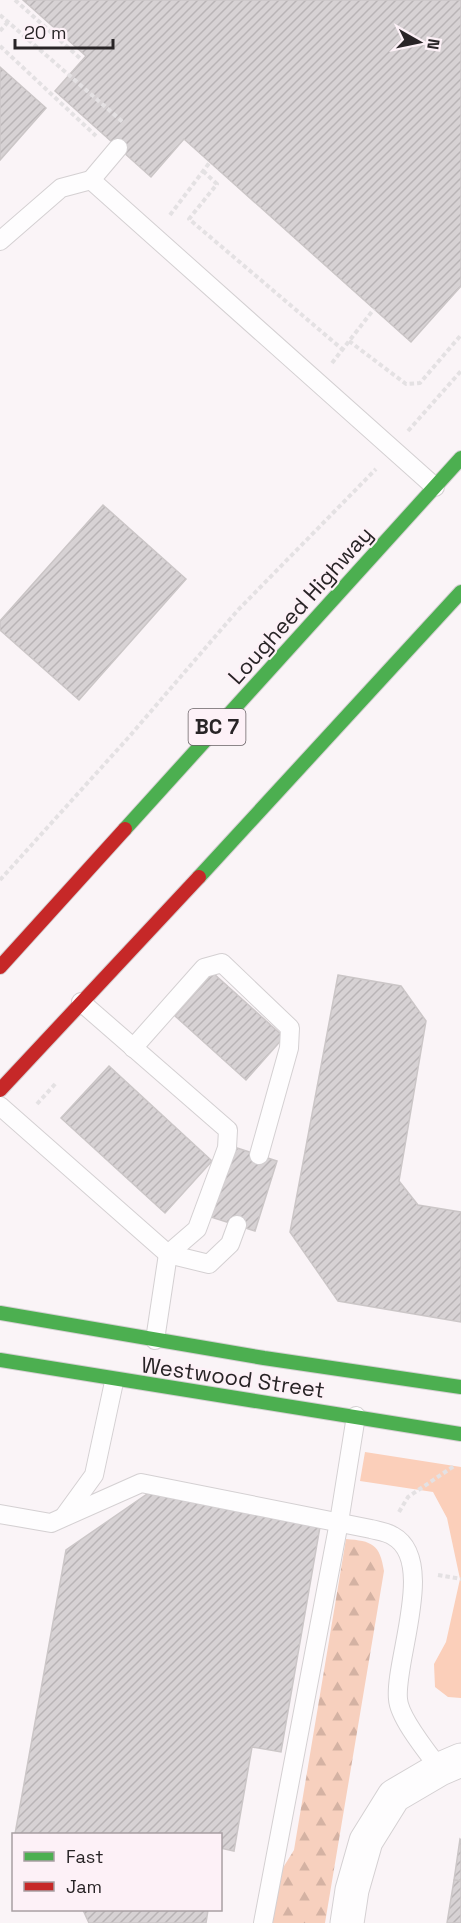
<svg xmlns="http://www.w3.org/2000/svg" width="461" height="1923" font-family="'Space Grotesk',sans-serif">
<style>
.forest{fill:url(#forest-firs)}
.park{fill:#fbcfba}
.building{fill:url(#building-hatch);stroke:#cbc6c7;stroke-width:1.5}
.lines{fill:none;stroke-linecap:round;stroke-linejoin:round}
.lane-casing{stroke:#d4d0d2;stroke-width:20}
.street-casing{stroke:#d4d0d2;stroke-width:35}
.fast-casing{stroke:#d4d0d2;stroke-width:16}
.jam-casing{stroke:#d4d0d2;stroke-width:16}
.path{stroke:#e4e1e3;stroke-width:4;stroke-dasharray:4.5 3;stroke-linecap:butt}
.lane{stroke:#fefdfe;stroke-width:18}
.street{stroke:#fefdfe;stroke-width:33}
.fast{stroke:#4caf50;stroke-width:14}
.jam{stroke:#c62828;stroke-width:14}
.labels{text-anchor:middle;stroke-width:4.5;stroke-linejoin:round;paint-order:stroke}
.shield{fill:#fdf1f7;stroke:#686265;stroke-width:1.5}
.shield-label{font-size:21px;font-weight:bold;fill:#282426}
.street-label{font-size:22px;fill:#282426;stroke:#fdf1f7}
</style>
<defs>
<pattern id="forest-firs" width="22" height="20" patternUnits="userSpaceOnUse" patternTransform="scale(1.5)"><rect width="22" height="20" fill="#f7d0be"/><path d="M5 1l3.5 6h-7zM16 11l3.5 6h-7z" fill="#d4b2a3"/></pattern>
<pattern id="building-hatch" width="6" height="6" patternUnits="userSpaceOnUse" patternTransform="scale(1.5)"><rect width="6" height="6" fill="#d7d2d4"/><path d="M-1 1l2-2M0 6l6-6M5 7l2-2" fill="none" stroke="#b9b4b6"/></pattern>
</defs>
<rect width="100%" height="100%" fill="#faf4f7"/>
<!-- forest -->
<path class="forest" d="M346,1539c26,2 34,5 38,32l-59,352h-57l13,-52 13,-21z"/>
<!-- park -->
<polygon class="park" points="365,1452 461,1467 461,1698 448,1697 435,1687 434,1664 446,1642 460,1579 447,1518 433,1492 360,1481"/>
<!-- building -->
<g class="building">
<polygon points="23,0 461,0 461,286 411,342 184,139 151,177 55,91 86,56"/>
<polygon points="0,67 46,108 0,160"/>
<polygon points="103,505 186,579 79,700 0,630 0,621"/>
<polygon points="213,973 284,1037 246,1080 175,1016"/>
<polygon points="338,975 401,986 426,1021 399,1181 418,1205 461,1212 461,1322 338,1301 290,1232"/>
<polygon points="109,1066 212,1161 165,1213 61,1118"/>
<polygon points="234,1147 277,1161 255,1231 211,1217"/>
<polygon points="150,1492 321,1521 281,1752 252,1747 234,1851 220,1848 220,1834 15,1834 66,1550"/>
<polygon points="460,1839 461,1840 461,1881 454,1880"/>
<polygon points="454,1880 461,1881 461,1923 447,1923"/>
<polygon points="83,1910 208,1910 206,1923 89,1923"/>
</g>
<g class="lines">
<!-- lane casing -->
<g class="lane-casing">
<g id="lane">
<polyline points="91,180 118,148"/>
<polyline points="0,241 61,188 91,180 435,487"/>
<polyline points="81,1002 228,1130 227,1148 197,1229 168,1254 155,1340"/>
<polyline points="133,1048 204,968 222,963 290,1028 289,1048 259,1155"/>
<polyline points="0,1106 168,1254 209,1264 230,1244 237,1225"/>
<path d="M0,1514l51,9 90,-40 230,46c7,2 16,3 22,7 44,24 1,125 5,163 1,19 30,54 42,70"/>
<polyline points="65,1515 94,1475 114,1382"/>
<polyline points="263,1923 339,1522 356,1416"/>
</g>
</g>
<!-- street casing -->
<g class="street-casing">
<polyline id="street" points="347,1923 352,1890 366,1841 394,1796 440,1769 461,1760"/>
</g>
<!-- fast casing -->
<g class="fast-casing">
<g id="fast">
<polyline points="125,829 461,458"/>
<polyline points="199,877 461,592"/>
<polyline points="0,1313 264,1358 461,1387"/>
<polyline points="0,1360 461,1434"/>
</g>
</g>
<!-- jam casing -->
<g class="jam-casing">
<g id="jam">
<polyline points="0,967 125,829"/>
<polyline points="0,1090 199,877"/>
</g>
</g>
<!-- path -->
<g class="path">
<polyline points="15,0 82,60"/>
<polyline points="0,15 124,123"/>
<polyline points="0,31 8,22"/>
<polyline points="0,46 96,136"/>
<polyline points="203,171 217,184 189,219 342,349"/>
<polyline points="170,215 210,162"/>
<polyline points="349,341 406,384 420,383 461,335"/>
<polyline points="332,363 374,309"/>
<polyline points="408,431 461,371"/>
<polyline points="0,880 128,738 238,610 376,469"/>
<polyline points="37,1104 56,1083"/>
<polyline points="399,1512 408,1497 454,1466"/>
<polyline points="438,1575 461,1579"/>
</g>
<!-- lane -->
<use href="#lane" class="lane"/>
<!-- street -->
<use href="#street" class="street"/>
<!-- fast -->
<use href="#fast" class="fast"/>
<!-- jam -->
<use href="#jam" class="jam"/>
</g>
<g class="labels">
<!-- shield labels -->
<rect class="shield" x="188.5" y="709" width="57" height="36" rx="4.5"/>
<g class="shield-label">
<text x="217" y="734">BC 7</text>
</g>
<!-- street labels -->
<g class="street-label">
<text transform="translate(300 605) rotate(-48)" y="8">Lougheed Highway</text>
<text transform="translate(233 1377) rotate(8)" y="8">Westwood Street</text>
</g>
</g>
<!-- legend -->
<rect x="12" y="1833" width="210" height="78" fill="#fdf1f7" stroke="#a89fa3" stroke-width="1.5"/>
<rect x="24" y="1852" width="30" height="9" fill="#4caf50" stroke="#a89fa3" stroke-width="1.5"/>
<text x="66" y="1863" font-size="18" fill="#282426">Fast</text>
<rect x="24" y="1882" width="30" height="9" fill="#c62828" stroke="#a89fa3" stroke-width="1.5"/>
<text x="66" y="1893" font-size="18" fill="#282426">Jam</text>
<!-- north arrow -->
<g transform="translate(419 42) rotate(99)" stroke="#fdf1f7" stroke-width="4.5" paint-order="stroke">
<path d="M0-4.5L10 22L0 15L-10 22Z" fill="#282426"/>
<text y="-9" font-size="16" font-weight="bold" text-anchor="middle" fill="#282426">N</text>
</g>
<!-- scale -->
<path d="M15 39v9h98v-9" fill="none" stroke="#282426" stroke-width="3"/>
<text x="24" y="39" font-size="18" fill="#282426" stroke="#fdf1f7" stroke-width="4.5" paint-order="stroke">20 m</text>
</svg>
